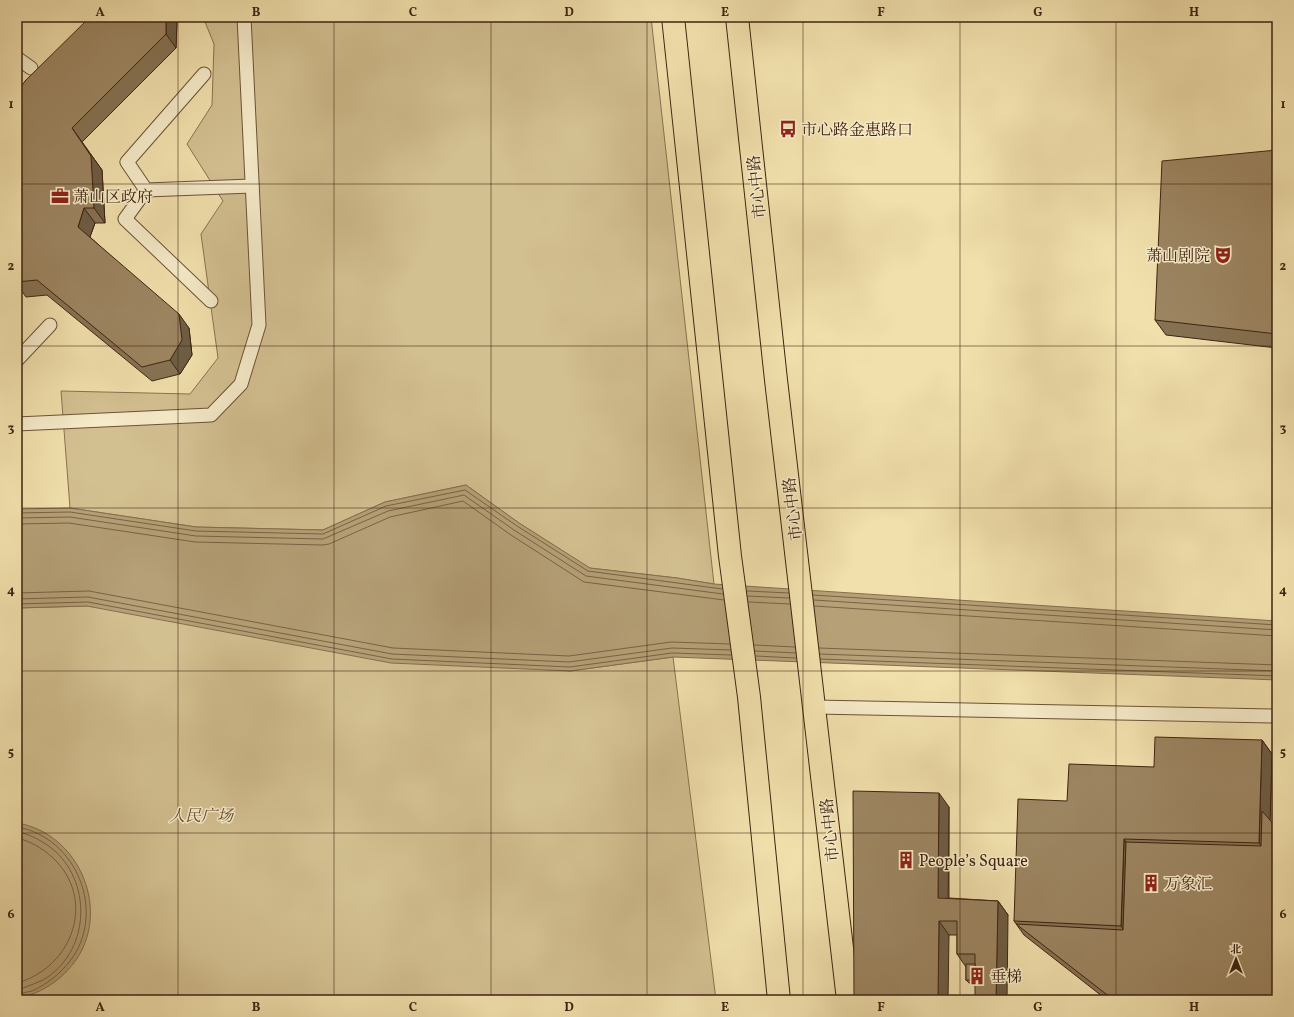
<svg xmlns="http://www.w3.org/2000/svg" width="1294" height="1017" font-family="Vollkorn,'Noto Serif SC',serif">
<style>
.green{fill:#d3c091;stroke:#8a7250}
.water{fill:#b5a077;stroke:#866e4e}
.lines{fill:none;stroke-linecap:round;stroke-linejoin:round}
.shore{stroke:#7a6244;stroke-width:1}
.lane-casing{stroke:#6c5237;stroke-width:15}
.primary-casing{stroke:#402310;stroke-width:24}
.lane{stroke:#f6ebc9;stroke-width:13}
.primary{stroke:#f1e0ac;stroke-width:22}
.wall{fill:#867253;stroke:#402310}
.shaded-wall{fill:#6d5d44;stroke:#402310}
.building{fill:#9c8561;stroke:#402310}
.grid{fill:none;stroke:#402310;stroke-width:1;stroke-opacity:0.55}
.labels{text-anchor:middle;stroke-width:3;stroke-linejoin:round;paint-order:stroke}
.poi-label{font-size:16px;fill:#402310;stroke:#f6ebc9;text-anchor:start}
.street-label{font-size:16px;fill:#402310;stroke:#f6ebc9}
.park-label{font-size:16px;font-style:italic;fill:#654a30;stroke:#f6ebc9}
.neatline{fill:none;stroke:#402310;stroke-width:1.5}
.grid-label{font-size:13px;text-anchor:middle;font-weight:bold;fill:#402310}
</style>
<rect width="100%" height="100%" fill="#f1e0ac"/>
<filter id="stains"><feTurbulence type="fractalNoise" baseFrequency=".005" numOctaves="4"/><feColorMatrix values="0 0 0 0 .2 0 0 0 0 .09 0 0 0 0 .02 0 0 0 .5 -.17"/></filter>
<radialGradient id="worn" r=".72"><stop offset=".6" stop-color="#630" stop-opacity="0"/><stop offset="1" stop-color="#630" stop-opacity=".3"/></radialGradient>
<!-- green -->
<g class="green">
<polygon points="203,17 651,17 714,584 677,578 589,568 519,523 466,485 385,502 323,530 196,527 70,508 61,391 190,394 218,358 201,234 223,201 187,144 212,105 214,44"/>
<polygon points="87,606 570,671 673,657 716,1000 17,1000 17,608"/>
</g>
<!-- water -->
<g class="water">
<polygon points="466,485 519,523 590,568 677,578 714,584 1277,621 1277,680 673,657 570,671 391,663 87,606 17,608 17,509 70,508 196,527 323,530 385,502"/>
<path d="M17,823c63,10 96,90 56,141 -15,19 -33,29 -56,35z"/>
</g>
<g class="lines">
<!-- shore -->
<g class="shore">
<polyline points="17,513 70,512 196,531 323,534 386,506 465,490 517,526 588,571 722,589"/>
<polyline points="17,518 70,517 196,536 323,539 388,511 464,495 514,530 586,576 723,594"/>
<polyline points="17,524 69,523 195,542 323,545 329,544 390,517 463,501 511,535 584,582 724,600"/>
<polyline points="747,591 789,593"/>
<polyline points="17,593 89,591 393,648 569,656 671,642 730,644"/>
<polyline points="813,595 1277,625"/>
<polyline points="747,596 789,598"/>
<polyline points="17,599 88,597 392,654 569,662 672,648 731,650"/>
<polyline points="814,600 1277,630"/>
<polyline points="748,602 790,604"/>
<polyline points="17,604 88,602 392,659 570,667 672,653 731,655"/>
<polyline points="814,606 1277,636"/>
<polyline points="754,645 795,647"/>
<polyline points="819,648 1277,665"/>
<polyline points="755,651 796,653"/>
<polyline points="820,654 1277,671"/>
<polyline points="756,656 796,658"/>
<polyline points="820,659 1277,676"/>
<path d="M17,827c60,10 90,86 53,134 -10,13 -23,23 -38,30 -5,1 -10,2 -15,4"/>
<path d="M17,832c14,2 27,10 38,19 38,35 34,102 -12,129 -9,4 -17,7 -26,10"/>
<path d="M17,838c13,3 25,10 35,19 45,41 22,110 -35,126"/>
</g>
<!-- lane casing -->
<g class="lane-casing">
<g id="lane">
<polyline points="17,58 31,68"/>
<polyline points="204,74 127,162 146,190 252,186"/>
<polyline points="146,190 125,219 211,301"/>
<polyline points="17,360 50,325"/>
<polyline points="17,424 211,415 241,384 259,325 244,17"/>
<polyline points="815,707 1277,716"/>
</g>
</g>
<!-- primary casing -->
<g class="primary-casing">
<g id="primary">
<polyline points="673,17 730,556 749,697 779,1000"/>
<polyline points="737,17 776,380 848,1000"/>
</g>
</g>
<!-- lane -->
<use href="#lane" class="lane"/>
<!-- primary -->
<use href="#primary" class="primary"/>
</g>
<!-- wall -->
<g class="wall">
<polygon points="177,21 176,48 82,142 102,170 105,223 95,223 90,237 189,328 192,355 180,374 152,381 47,295 26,297 17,284 17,93"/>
<polygon points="1277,150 1277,348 1166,335 1155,320"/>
<polygon points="1262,740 1272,754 1270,820 1277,1000 1107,1000 1024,935 1014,921 1067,801 1154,767"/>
<polygon points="949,807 949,898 998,901 1008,915 975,984 969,983 966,980 966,967 957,954 957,935 949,935 854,1000"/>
</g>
<!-- shaded-wall -->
<g class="shaded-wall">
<polygon points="166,17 174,17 177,21 176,48 166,34"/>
<polygon points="72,128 102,170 105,223 94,208"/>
<polygon points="84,208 95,223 88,242 78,227"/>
<polygon points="179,314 189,328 192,355 180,374 170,360"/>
<polygon points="1262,740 1272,754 1269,857 1259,843"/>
<polygon points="939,793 949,807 948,912 938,898"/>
<polygon points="1124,839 1134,854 1131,941 1121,926"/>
<polygon points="998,901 1008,915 1007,1000 996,1000"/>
<polygon points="939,921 949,935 948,1000 938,1000"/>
</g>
<!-- building -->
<g class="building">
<polygon points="90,17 166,17 166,34 72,128 91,156 94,208 84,208 78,227 179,314 182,340 170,360 142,367 37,280 17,282 17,93 25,81"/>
<polygon points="1277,150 1277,334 1155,320 1162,161"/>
<polygon points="1155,737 1262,740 1259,843 1124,839 1121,926 1014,921 1018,799 1067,801 1069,764 1154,767"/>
<polygon points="853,791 939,793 938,898 998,901 996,1000 975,1000 975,954 957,954 957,921 939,921 938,1000 854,1000"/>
<polygon points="1262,811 1277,828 1277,1000 1120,1000 1106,994 1016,924 1123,930 1126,842 1261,846"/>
<rect x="966" y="964" width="9" height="16"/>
</g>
<!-- grid -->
<path class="grid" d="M178,17v983M334,17v983M491,17v983M647,17v983M803,17v983M960,17v983M1116,17v983M17,184h1260M17,346h1260M17,508h1260M17,671h1260M17,833h1260"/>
<!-- icons -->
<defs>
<g id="bus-bare" transform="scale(1.38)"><path d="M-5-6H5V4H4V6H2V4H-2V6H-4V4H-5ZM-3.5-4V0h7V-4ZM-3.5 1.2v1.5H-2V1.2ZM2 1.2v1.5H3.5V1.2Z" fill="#8f2418" stroke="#f6ebc9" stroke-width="2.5" paint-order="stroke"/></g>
<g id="office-bare" transform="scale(1.38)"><path d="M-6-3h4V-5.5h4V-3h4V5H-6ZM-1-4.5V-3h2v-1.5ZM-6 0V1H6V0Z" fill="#8f2418" stroke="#f6ebc9" stroke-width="2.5" paint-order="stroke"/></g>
<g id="theatre-bare" transform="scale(1.38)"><path d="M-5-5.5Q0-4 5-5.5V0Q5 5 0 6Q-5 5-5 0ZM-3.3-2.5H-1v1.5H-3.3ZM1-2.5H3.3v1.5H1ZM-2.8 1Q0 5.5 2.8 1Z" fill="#8f2418" stroke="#f6ebc9" stroke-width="2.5" paint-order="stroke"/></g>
<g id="building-bare" transform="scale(1.38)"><path d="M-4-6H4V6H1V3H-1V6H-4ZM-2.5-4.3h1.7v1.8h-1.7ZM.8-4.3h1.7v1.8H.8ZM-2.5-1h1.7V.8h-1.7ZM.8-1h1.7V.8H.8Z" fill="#8f2418" stroke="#f6ebc9" stroke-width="2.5" paint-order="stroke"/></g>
</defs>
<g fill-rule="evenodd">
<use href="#bus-bare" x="788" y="129"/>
<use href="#office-bare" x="60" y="196"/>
<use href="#theatre-bare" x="1223" y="255"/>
<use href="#building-bare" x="906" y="860"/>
<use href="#building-bare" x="1151" y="883"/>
<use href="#building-bare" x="977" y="976"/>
</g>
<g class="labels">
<!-- poi labels -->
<g class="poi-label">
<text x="801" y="135">市心路金惠路口</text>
<text x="73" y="202">萧山区政府</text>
<text x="1210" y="261" text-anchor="end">萧山剧院</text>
<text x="919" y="866">People’s Square</text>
<text x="1164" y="889">万象汇</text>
<text x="990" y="982">垂梯</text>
</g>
<!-- street labels -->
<g class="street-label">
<text transform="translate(756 187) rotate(-96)" y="6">市心中路</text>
<text transform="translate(792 509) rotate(-97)" y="6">市心中路</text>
<text transform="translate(829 830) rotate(-96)" y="6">市心中路</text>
</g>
<!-- park labels -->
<g class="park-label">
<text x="201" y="821">人民广场</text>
</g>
</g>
<!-- margin -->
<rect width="1294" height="1017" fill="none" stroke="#f1e0ac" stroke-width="44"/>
<!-- north arrow -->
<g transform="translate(1236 959)" stroke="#f6ebc9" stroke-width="3" paint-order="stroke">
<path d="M0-3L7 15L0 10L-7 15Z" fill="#402310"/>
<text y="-6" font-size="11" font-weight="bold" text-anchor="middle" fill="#402310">北</text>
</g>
<rect x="22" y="22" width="1250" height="973" class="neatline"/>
<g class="grid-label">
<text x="100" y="16">A</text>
<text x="256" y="16">B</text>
<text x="413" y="16">C</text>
<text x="569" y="16">D</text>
<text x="725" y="16">E</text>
<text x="881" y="16">F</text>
<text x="1038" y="16">G</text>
<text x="1194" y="16">H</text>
<text x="11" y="108">1</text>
<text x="1283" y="108">1</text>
<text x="11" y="270">2</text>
<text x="1283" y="270">2</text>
<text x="11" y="432">3</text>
<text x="1283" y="432">3</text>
<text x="11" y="594">4</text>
<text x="1283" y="594">4</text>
<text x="11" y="756">5</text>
<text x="1283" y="756">5</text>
<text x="11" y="918">6</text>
<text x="1283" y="918">6</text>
<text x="100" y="1011">A</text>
<text x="256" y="1011">B</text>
<text x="413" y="1011">C</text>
<text x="569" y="1011">D</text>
<text x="725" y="1011">E</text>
<text x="881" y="1011">F</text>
<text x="1038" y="1011">G</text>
<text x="1194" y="1011">H</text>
</g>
<rect width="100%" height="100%" filter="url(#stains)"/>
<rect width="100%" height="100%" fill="url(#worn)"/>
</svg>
